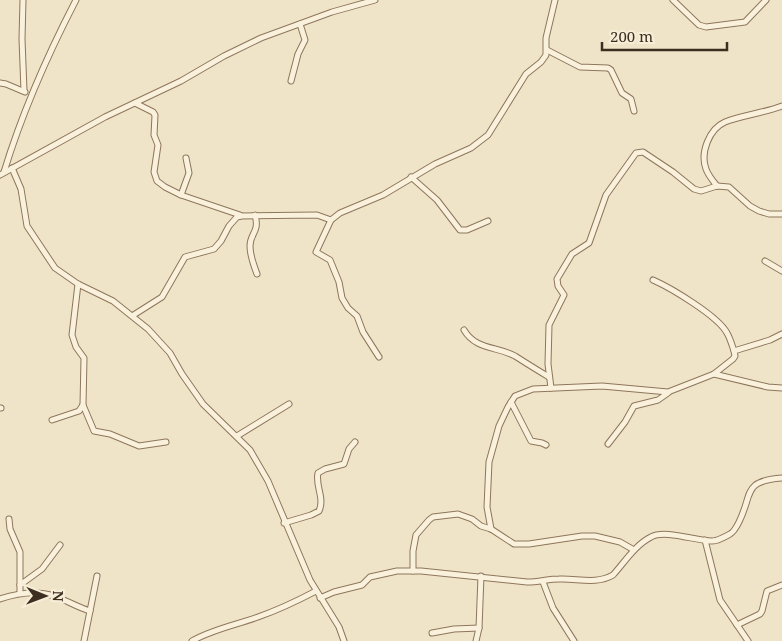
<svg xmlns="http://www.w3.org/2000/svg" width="782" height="641" font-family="'Noto Serif',serif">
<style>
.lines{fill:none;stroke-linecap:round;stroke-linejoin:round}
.minor-casing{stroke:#8d765c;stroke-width:7}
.minor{stroke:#faf1dc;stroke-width:5}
</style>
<rect width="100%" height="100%" fill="#f0e4c8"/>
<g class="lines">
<!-- minor casing -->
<g class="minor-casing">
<g id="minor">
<polyline points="23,0 22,39 24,91"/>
<polyline points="673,0 699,25 706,27 745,22 766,0"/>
<polyline points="547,50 580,67 608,68 611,70 622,93 631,99 634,111"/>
<polyline points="291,81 298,54 305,40 300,24"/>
<polyline points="0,83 6,84 25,92"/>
<polyline points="135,103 153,112 155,115 154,135 158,145 154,172 157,181 165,187 181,195 240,215"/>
<polyline points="12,168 21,189 27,226 55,268 78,284 113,301 148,329 170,353 182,374 203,404 250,450 268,481 310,580 339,627 344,641"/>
<path d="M4,172c18,-59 43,-116 72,-172"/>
<polyline points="0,175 105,117 181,81 224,56 261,38 332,12 375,0"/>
<polyline points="411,177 437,200 460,230 467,230 488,221"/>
<path d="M717,186c-4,-5 -9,-11 -11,-17 -6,-16 3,-40 19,-47 18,-7 39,-9 57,-16"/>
<polyline points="181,195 189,173 186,158"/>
<path d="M255,215c5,17 -5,18 -5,31 0,10 4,20 7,28"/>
<polyline points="331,220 316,252 330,260 339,282 342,298 348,308 357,316 363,332 379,357"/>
<polyline points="765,261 782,271"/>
<path d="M653,280c18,8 65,36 74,53 3,5 5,12 7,18"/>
<polyline points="132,316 162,297 185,257 214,249 221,241 229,226 237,217 242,216 317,215 331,220 340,213 383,195 435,164 471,148 488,135 526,74 541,62 546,55 546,38 555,0"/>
<path d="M464,330c12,20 32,16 51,26 11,7 22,14 34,21"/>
<polyline points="714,374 768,387 782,388"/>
<polyline points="551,388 548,364 549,325 564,295 558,286 557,279 572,254 589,243 606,195 636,153 643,152 673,172 694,189 701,191 717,186 729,187 750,206 759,211 769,214 782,214"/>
<polyline points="511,402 531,441 542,443 546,445"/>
<polyline points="83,405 94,431 110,434 139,446 166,442"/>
<polyline points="0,408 1,408"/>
<polyline points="52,420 79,411 83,405 84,358 76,347 72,335 78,284"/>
<polyline points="237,436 289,404"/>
<polyline points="608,444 625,422 634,406 658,400 668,393"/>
<polyline points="9,519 10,529 20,552 20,593"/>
<path d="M284,523l27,-8 8,-4c6,-13 -4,-25 -1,-38l7,-4 19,-5 5,-15 6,-7"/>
<polyline points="491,529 487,507 489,462 499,426 508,407 515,396 533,389 602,386 668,392 714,374 733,359 735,356 734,351 770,340 782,334"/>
<polyline points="705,540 720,600 748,641"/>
<polyline points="413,571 413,551 416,535 429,520 433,517 458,514 472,519 481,526 491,529 514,544 529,544 582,536 595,536 620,542 634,550"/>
<polyline points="543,582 553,608 574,641"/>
<polyline points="20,585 42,569 60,545"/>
<path d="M320,598l14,-6 28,-7 8,-8 27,-6h24l106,11c12,0 21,-3 32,-3 18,-1 37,6 54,-4 11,-12 22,-30 38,-38 14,-8 45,4 61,4 4,0 13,-4 18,-7 4,-2 7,-8 9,-12 14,-28 3,-41 43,-44"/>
<path d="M0,599c18,-6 36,-9 54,-3 12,4 23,11 36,15"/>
<polyline points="737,625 760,614 762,611 767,591 782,585"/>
<polyline points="432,633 454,629 479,628"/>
<polyline points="84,641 97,576"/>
<path d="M192,641c21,-12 44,-16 66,-24 20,-7 39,-16 58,-26"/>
<polyline points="476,641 479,628 481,576"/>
</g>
</g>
<!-- minor -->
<use href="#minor" class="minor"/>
</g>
<!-- north arrow -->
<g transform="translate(45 596) rotate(91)" stroke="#f7eed8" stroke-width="4" paint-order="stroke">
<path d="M0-4L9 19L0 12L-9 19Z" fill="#3d2e20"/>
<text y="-8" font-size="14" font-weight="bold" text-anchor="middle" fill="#3d2e20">N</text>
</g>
<!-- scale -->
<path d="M602 42v8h125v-8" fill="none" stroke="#3d2e20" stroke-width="2.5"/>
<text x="610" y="42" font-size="15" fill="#3d2e20" stroke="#f7eed8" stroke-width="4" paint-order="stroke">200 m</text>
</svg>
